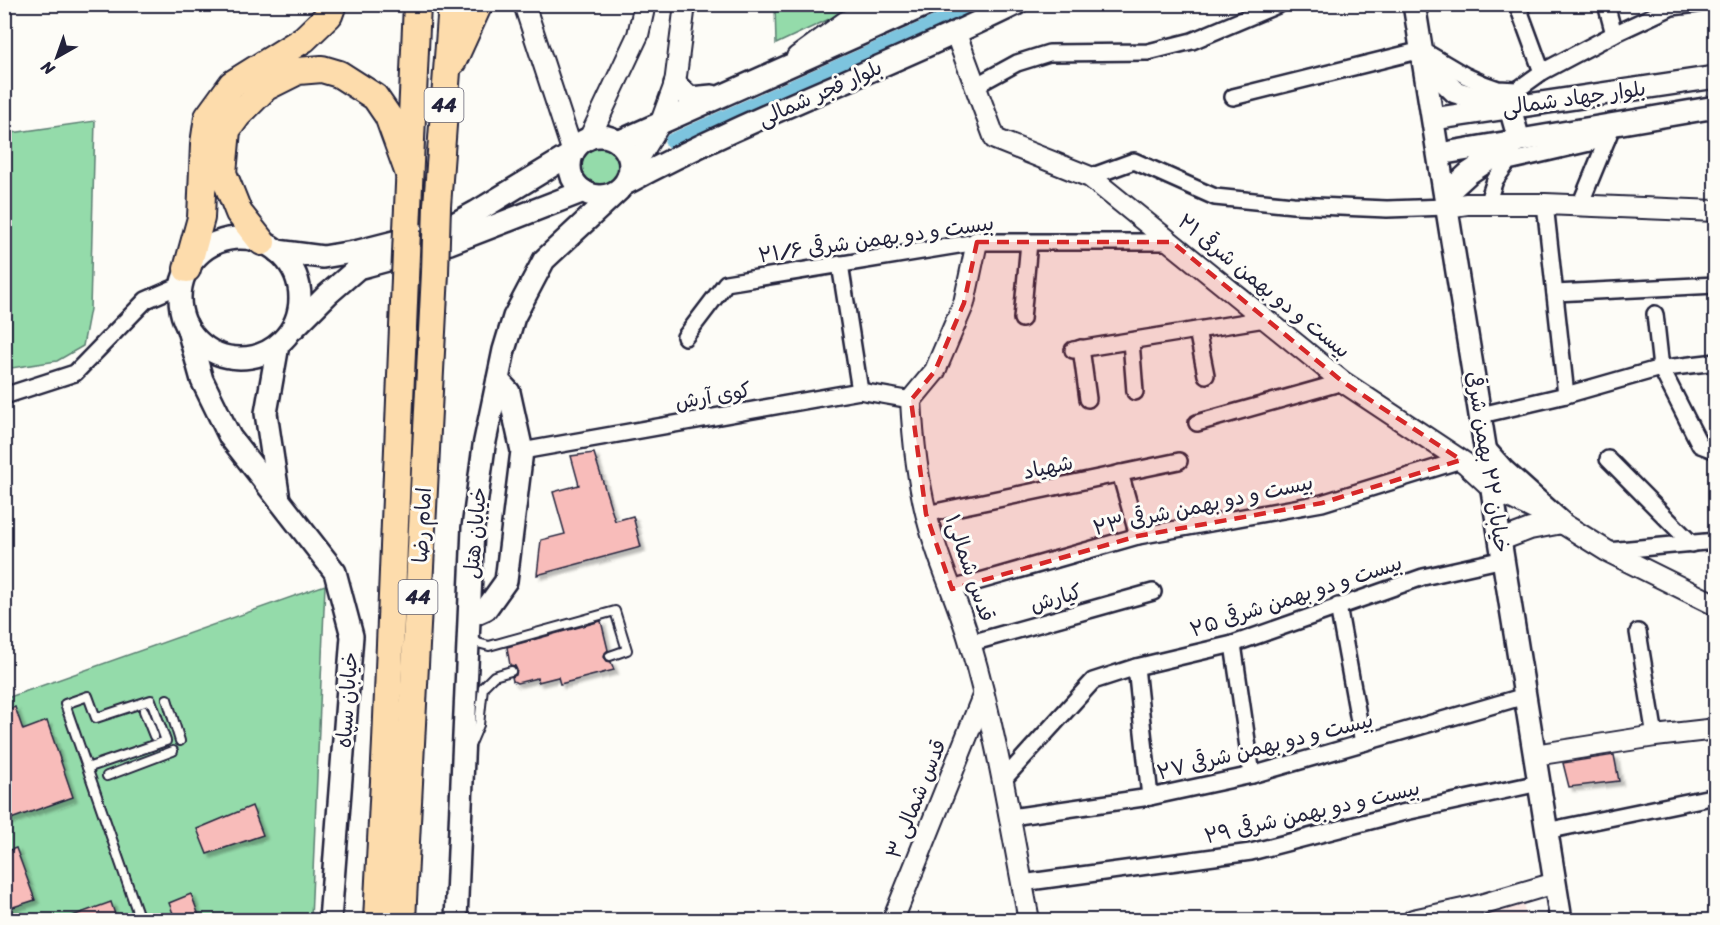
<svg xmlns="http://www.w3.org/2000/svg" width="1720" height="925" font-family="Sriracha,'Playpen Sans Arabic',sans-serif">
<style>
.built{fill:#fce9e5}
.green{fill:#94dbaa;stroke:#5b7e72;stroke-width:1.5}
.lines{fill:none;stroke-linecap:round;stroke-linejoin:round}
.canal{stroke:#7dc4de;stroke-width:15}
.building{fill:#f8bcba;stroke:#22223b;stroke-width:1.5;filter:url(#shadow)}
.service-casing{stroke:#22223b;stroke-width:12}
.minor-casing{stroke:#22223b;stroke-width:20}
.tertiary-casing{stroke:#22223b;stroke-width:24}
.secondary-casing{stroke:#22223b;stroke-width:26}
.trunk-casing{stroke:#22223b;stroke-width:30}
.service{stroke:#fdfcf7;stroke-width:8}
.minor{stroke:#fdfcf7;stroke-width:15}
.tertiary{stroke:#fdfcf7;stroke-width:20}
.secondary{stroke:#fdfcf7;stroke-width:21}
.trunk{stroke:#fddcac;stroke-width:26}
.trunk-bridge-casing{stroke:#22223b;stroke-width:30;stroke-linecap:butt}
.trunk-bridge{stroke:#fddcac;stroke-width:26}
.marked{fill:#d62828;fill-opacity:0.2;stroke:#d62828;stroke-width:4.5;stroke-dasharray:12 8;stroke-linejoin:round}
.labels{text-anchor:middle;stroke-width:6;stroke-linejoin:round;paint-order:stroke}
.shield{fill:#fdfcf7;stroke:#646373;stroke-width:1.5}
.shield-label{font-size:20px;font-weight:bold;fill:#22223b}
.street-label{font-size:21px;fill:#22223b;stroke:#fdfcf7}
</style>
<defs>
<filter id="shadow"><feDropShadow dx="4" dy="4" stdDeviation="1.5" flood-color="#0004"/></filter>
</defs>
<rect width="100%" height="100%" fill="#fdfcf7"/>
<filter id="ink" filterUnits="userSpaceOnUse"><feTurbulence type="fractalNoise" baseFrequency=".0167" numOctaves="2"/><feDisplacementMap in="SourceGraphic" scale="12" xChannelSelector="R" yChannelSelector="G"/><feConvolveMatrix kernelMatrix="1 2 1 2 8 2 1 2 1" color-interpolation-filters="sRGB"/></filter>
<g filter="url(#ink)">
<!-- built -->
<polygon class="built" points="1523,903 1527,920 1461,920"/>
<!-- green -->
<g class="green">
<polygon points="775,4 859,5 776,44"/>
<polygon points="95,121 90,309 83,346 57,361 5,369 5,134"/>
<circle cx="600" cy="167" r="22"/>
<polygon points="325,585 311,920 5,920 4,699"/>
</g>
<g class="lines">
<!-- canal -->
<polyline class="canal" points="672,141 979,4"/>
</g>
<!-- building -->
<g class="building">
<polygon points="594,453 615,521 633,516 641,547 537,575 541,540 565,534 553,492 579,485 571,456"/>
<polygon points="601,621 608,650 605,653 604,657 607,661 611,662 614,670 560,684 558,677 538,682 537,678 517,683 513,681 512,677 516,675 517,670 515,666 510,665 507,647"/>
<polygon points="15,707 23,730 47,721 73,797 8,820 4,810 4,711"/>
<polygon points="1614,755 1619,781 1569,787 1563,763"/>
<polygon points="252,806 263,835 207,854 197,829"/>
<polygon points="16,848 35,900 7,909 4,903 4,852"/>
<polygon points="191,894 201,921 176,921 169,903"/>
<polygon points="111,902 117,921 64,921 64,919"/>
</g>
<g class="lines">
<!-- service casing -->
<g class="service-casing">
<g id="service">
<polyline points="473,638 478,643 489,646 615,611 627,650 610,656"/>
<polyline points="167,699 180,741"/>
<polyline points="144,711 154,736"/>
<polyline points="470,746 479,725 483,687 494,676 511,671"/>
<polyline points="87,768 166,741 151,700 96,718 88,696 65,704 140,920"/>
<polyline points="107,776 173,751"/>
</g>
</g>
<!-- minor casing -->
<g class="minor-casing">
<g id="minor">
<polyline points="1517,4 1542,72"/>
<polyline points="1606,4 1614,34"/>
<polyline points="975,86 1017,63 1049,53 1148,52 1192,41 1280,4"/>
<polyline points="1233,97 1422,50 1466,76 1484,84 1498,89 1517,90 1542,72 1614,34 1672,7 1697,4"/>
<polyline points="1090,177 1134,161 1215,197 1293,205 1387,209 1447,207"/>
<polyline points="1487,204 1495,180 1508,162 1607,139"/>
<polyline points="1545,204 1566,395"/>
<polyline points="1580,205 1610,132"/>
<polyline points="840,264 860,391"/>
<polyline points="1555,293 1716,285"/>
<polyline points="1655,314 1661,368 1700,445 1716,451"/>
<polyline points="1022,319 1029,242"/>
<polyline points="1197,330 1206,375"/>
<polyline points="685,337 726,283 977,242 1172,242"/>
<polyline points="1131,341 1135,392"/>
<polyline points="1081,348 1088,399"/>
<polyline points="1073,350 1265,319"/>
<polyline points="4,396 75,373 146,300 181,285"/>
<polyline points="1481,415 1566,395 1657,369 1716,362"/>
<polyline points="1197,423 1343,382"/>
<polyline points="522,451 860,391 911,400"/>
<polyline points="1608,459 1692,544"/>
<polyline points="1120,473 1138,536"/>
<polyline points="926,514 1179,461"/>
<polyline points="1608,551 1716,541"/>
<polyline points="952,589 1138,536 1322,503 1461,460"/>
<polyline points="1338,606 1363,743"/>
<polyline points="1638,632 1655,736"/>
<polyline points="971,643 1153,592"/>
<polyline points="1233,644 1252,775"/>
<polyline points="1136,667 1150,797"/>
<polyline points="1003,780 1093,681 1136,667 1233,644 1423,577 1504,559"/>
<polyline points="1011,817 1150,797 1252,775 1525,696"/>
<polyline points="1546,831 1716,796"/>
<polyline points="1022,883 1251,852 1401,813 1539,783"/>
</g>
</g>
<!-- tertiary casing -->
<g class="tertiary-casing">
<g id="tertiary">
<polyline points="524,4 573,153"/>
<polyline points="956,34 995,139 1090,177 1343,382 1465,463 1493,489 1562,523 1607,551 1716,605"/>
<polyline points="797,57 845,22 881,4"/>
<polyline points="589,139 638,35 645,4"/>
<polyline points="628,176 661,122 675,84 685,4"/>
<polyline points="1447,207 1467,204 1545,204 1716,211"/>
<path d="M977,242l-13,61 -29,68 -24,29c2,38 6,76 15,113 10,45 32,87 44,130 27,91 41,185 59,277"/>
<polyline points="1501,540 1530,529 1562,523"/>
<polyline points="1535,755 1655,736 1716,729"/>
<polyline points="893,920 983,696"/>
<polyline points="1413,920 1477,906 1555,883"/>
</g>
</g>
<!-- secondary casing -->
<g class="secondary-casing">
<g id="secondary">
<polyline points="1414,4 1561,920"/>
<polyline points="1424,62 1455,92 1510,108 1519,140 1469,173 1445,195"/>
<polyline points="675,84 690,98 712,96"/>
<polyline points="1433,119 1716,77"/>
<circle cx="600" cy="166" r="30"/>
<polyline points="618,142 928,4"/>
<polyline points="1439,154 1716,107"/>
<path d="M625,184c126,-68 262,-116 391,-180"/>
<circle cx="240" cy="298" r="60"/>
<polyline points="277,251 323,257 359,251 445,229 476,212 573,153"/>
<polyline points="187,326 202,380 230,437 335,572 352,636 330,920"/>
<polyline points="294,328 328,294 358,268 450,243 584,191"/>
<polyline points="278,345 266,413 279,500"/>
<polyline points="1487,452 1503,470 1562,523"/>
<polyline points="470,616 486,609 506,581 522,451 509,392 498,380"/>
<polyline points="456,920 473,528 484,446 504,350 514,317 544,260 619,190"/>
</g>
</g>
<!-- trunk casing -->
<g class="trunk-casing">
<g id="trunk">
<polyline points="453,61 479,4"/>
<polyline points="437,206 452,4"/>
<polyline points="407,230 417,4"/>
<polyline points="262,242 239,213 223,173 227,130 238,115 266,87 298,71 322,69 339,74 375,97 388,116 409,174"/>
<polyline points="187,269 201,218 204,144 208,117 232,84 304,39 329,15 333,4"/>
<polyline points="377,920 386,742 405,278"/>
<polyline points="402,920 435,273"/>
</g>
</g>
<!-- service -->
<use href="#service" class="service"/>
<!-- minor -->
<use href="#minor" class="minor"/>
<!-- tertiary -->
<use href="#tertiary" class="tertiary"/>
<!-- secondary -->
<use href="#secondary" class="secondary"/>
<!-- trunk -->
<use href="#trunk" class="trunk"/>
<!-- trunk-bridge casing -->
<g class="trunk-bridge-casing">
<g id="trunk-bridge">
<polyline points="435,273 437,206"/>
<polyline points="405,278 407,230"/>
</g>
</g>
<!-- trunk-bridge -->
<use href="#trunk-bridge" class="trunk-bridge"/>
</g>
</g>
<!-- marked area -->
<path class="marked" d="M977,242h195l171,140 118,78 -139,43 -184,33 -186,53 -26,-75 -15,-114 24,-29 29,-68z"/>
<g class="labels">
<!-- shield labels -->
<g class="shield">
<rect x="424.5" y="88" width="39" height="34" rx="4.5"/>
<rect x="398.5" y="580" width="39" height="34" rx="4.5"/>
</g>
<g class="shield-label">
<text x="444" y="112">44</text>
<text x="418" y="604">44</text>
</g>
<!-- street labels -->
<g class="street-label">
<text transform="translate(820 93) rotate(-24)" y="7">بلوار فجر شمالی</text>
<text transform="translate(1574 98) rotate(-8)" y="7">بلوار جهاد شمالی</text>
<text transform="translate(876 239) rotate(-8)" y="7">بیست و دو بهمن شرقی ۲۱/۶</text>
<text transform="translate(1264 286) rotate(39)" y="7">بیست و دو بهمن شرقی ۲۱</text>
<text transform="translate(713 396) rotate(-10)" y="7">کوی آرش</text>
<text transform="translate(1488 462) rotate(81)" y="7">خیابان ۲۲ بهمن شرقی</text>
<text transform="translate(1048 467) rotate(-12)" y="7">شهیاد</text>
<text transform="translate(1203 505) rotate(-12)" y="7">بیست و دو بهمن شرقی ۲۳</text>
<text transform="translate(422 525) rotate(-87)" y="7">امام رضا</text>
<text transform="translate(475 533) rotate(-85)" y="7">خیابان هتل</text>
<text transform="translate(970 568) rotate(71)" y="7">قدس شمالی۱</text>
<text transform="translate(1296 596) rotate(-18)" y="7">بیست و دو بهمن شرقی ۲۵</text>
<text transform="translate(1056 598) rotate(-16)" y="7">کیارش</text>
<text transform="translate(347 700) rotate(-86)" y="7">خیابان سپاه</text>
<text transform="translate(1265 746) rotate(-14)" y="7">بیست و دو بهمن شرقی ۲۷</text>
<text transform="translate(916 799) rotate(-68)" y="7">قدس شمالی ۳</text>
<text transform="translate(1312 812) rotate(-13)" y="7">بیست و دو بهمن شرقی ۲۹</text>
</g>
</g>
<!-- margin -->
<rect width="1720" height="925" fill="none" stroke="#fdfcf7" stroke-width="24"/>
<rect x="12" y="12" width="1696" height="901" fill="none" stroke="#22223b" stroke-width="2" filter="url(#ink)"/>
<!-- north arrow -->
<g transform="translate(57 57) rotate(220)" stroke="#fdfcf7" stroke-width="4.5" paint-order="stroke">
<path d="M0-4.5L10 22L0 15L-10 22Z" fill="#22223b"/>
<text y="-9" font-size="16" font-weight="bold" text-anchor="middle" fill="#22223b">N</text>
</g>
</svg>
